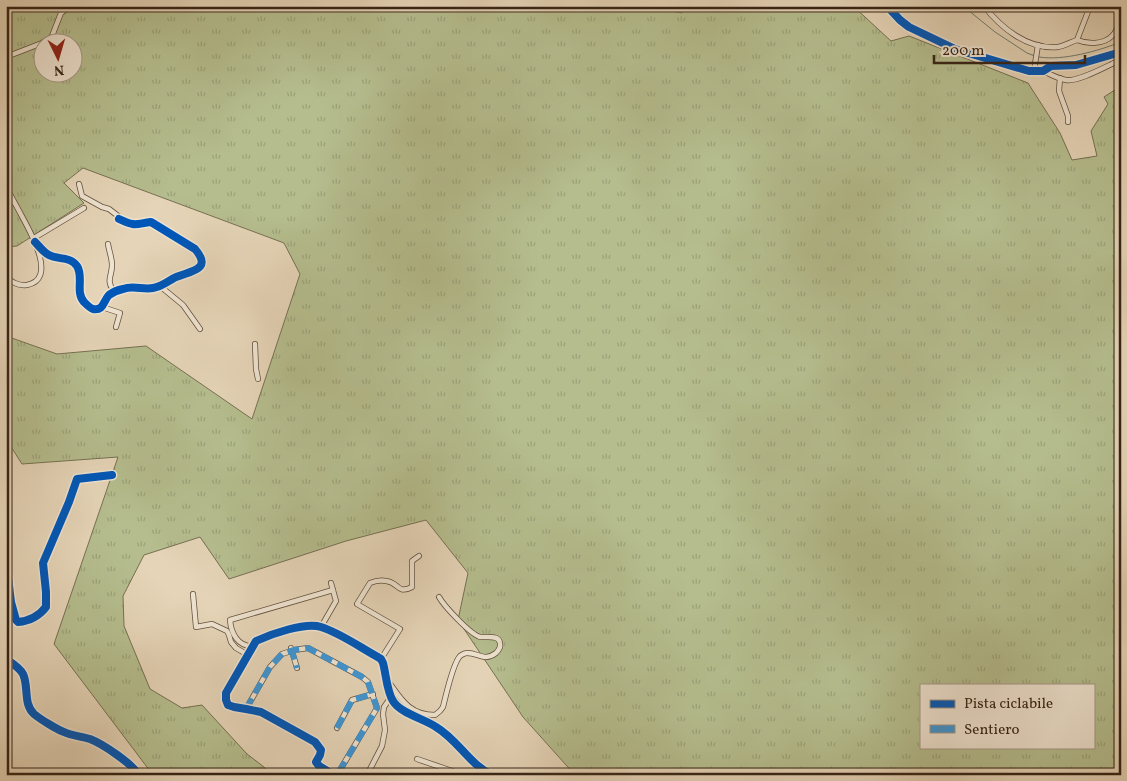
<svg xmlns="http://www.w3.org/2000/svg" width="1127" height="781" font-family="Vollkorn,serif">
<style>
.grass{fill:url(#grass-tufts);stroke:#767052;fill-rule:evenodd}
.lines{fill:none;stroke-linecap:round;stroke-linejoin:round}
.stream{stroke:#707d6f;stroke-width:1}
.minor-casing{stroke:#62503e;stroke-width:6}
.minor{stroke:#eee3d0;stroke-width:4.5}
.quiet{stroke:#3e95d4;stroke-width:6;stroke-dasharray:12 6;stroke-linecap:butt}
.cycleway-casing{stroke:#eee3d0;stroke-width:11}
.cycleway{stroke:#0057b8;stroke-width:8}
</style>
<defs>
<pattern id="grass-tufts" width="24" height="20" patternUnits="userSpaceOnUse" patternTransform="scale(1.25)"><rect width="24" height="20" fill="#b5bd8e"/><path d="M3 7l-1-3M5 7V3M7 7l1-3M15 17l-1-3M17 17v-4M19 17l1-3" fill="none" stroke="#9ca27a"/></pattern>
</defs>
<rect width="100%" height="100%" fill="#e5d4b7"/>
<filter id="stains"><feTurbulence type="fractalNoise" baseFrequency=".004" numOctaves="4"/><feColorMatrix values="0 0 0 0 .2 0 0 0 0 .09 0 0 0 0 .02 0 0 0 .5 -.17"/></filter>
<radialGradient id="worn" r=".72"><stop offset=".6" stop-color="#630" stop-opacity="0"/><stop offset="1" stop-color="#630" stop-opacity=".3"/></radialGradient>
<!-- grass -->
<path class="grass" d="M6,6h638l38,7 5,-7h166l38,35 18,-5 119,47 32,50 12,27 25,-4 -6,-25 17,-27 -4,-7 17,-11v689h-546l-52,-58 -65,-97 10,-47 -42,-53 -80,21 -117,38 -29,-42 -56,18 -21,41 1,30 26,63 32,19 20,-3 45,49 17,13 7,8h-118l-99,-131 64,-187 -96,7 -16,-25v-103l51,18 89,-8 106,73 48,-145 -16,-31 -201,-75 -19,15 20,20 -67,43 -11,1zM42,42h30v30h-30zM921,685h172v62h-172z"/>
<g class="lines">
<!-- stream -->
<g class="stream">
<polyline points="963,6 995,32 1027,53 1035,56"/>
<path d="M1039,57c24,4 59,-6 82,-15"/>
</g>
<!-- minor casing -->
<g class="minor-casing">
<g id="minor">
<polyline points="887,6 900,20 909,27 955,49 1029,71 1043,71 1051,66 1076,65 1121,52"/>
<path d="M984,6c17,22 44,44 74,41 6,-1 13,-5 19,-7l12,-31"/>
<path d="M1077,40c10,4 26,5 35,-4 4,-3 5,-9 9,-13"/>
<polyline points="43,42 50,38 52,36 61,13 71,6"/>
<polyline points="6,57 42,43"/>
<path d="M1043,71c7,3 15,8 23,9 12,2 39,-13 50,-18"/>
<polyline points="1035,72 1035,64 1038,45"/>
<polyline points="1060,78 1059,91 1068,116 1068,122"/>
<polyline points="79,184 82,196 102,207 109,209 122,219"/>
<path d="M6,186c3,7 7,14 11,21 8,16 44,72 10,78 -10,1 -15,-3 -21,-9"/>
<polyline points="34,238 84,208"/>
<path d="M35,242c4,4 9,11 14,13 9,5 21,1 28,11 7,11 -2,26 7,36 3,3 6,6 9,7 11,2 10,-8 16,-14 4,-3 9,-5 14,-6 10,-4 20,1 30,-1 8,-1 14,-6 21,-10 14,-7 40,-7 21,-29l-44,-27c-16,2 -15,5 -32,-3"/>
<path d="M108,244c1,7 4,14 4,21 0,11 -6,15 1,25l-2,3"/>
<polyline points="160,286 183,305 200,329"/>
<polyline points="103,306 105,308 120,313 116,327"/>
<polyline points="255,344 256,369 258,379"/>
<path d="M6,561l5,41 5,18 2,2c11,-1 21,-6 28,-15v-15l-3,-29 26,-61 8,-23 35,-4"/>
<polyline points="193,594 196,627 212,624 227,631 229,635 231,642 236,648 248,655"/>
<polyline points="321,627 336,601 331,583"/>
<path d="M253,646c-15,1 -22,-13 -23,-26l103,-30"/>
<polyline points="291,648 297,668"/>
<path d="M6,659c6,4 14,9 17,15 6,13 0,30 11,40 6,5 22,15 30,18 8,4 17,4 26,7 13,5 41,24 49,36"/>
<path d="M381,659l19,-30 -43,-25 13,-21c5,-2 11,-3 16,-2 13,1 11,14 26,6v-26l7,-5"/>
<path d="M388,681c13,18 21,34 47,34l5,-4 3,-4c3,-12 10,-44 17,-51 3,-2 4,-3 7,-3 12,0 17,9 29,0 3,-3 5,-6 4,-10 -1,-6 -7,-6 -12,-6 -1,0 -7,0 -8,0 -10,-3 -36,-31 -41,-40"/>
<polyline points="246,709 270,667 282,654 294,650 308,648 362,677 368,682 377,708 337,775"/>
<polyline points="337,728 352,700 373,694"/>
<polyline points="417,759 455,772 457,775"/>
<path d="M334,775l-15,-9 -3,-4 4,-7 1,-5 -6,-8 -54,-30 -15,-3 -12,-2 -6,-2 -2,-5v-7l30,-52c15,-7 49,-19 65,-14 19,6 37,19 55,29l5,3 2,4c3,11 4,29 10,38 7,12 31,18 43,26 22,13 33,37 56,48"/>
<polyline points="367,775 382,746 385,730 383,714 384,707 391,697"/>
</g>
</g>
<!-- minor -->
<use href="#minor" class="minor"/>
<!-- quiet -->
<g class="quiet">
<polyline points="291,648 297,668"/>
<polyline points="246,709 270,667 282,654 294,650 308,648 362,677 368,682 377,708 337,775"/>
<polyline points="337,728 352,700 373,694"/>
</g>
<!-- cycleway casing -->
<g class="cycleway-casing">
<g id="cycleway">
<polyline points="887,6 900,20 909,27 955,49 1029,71 1043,71 1051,66 1076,65 1121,52"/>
<path d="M35,242c4,4 9,11 14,13 9,5 21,1 28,11 7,11 -2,26 7,36 3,3 6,6 9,7 11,2 10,-8 16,-14 4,-3 9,-5 14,-6 10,-4 20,1 30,-1 8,-1 14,-6 21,-10 14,-7 40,-7 21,-29l-44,-27c-16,2 -15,5 -32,-3"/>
<path d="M6,561l5,41 5,18 2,2c11,-1 21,-6 28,-15v-15l-3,-29 26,-61 8,-23 35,-4"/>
<path d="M6,659c6,4 14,9 17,15 6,13 0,30 11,40 6,5 22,15 30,18 8,4 17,4 26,7 13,5 41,24 49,36"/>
<path d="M334,775l-15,-9 -3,-4 4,-7 1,-5 -6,-8 -54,-30 -15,-3 -12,-2 -6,-2 -2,-5v-7l30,-52c15,-7 49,-19 65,-14 19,6 37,19 55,29l5,3 2,4c3,11 4,29 10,38 7,12 31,18 43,26 22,13 33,37 56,48"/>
</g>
</g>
<!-- cycleway -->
<use href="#cycleway" class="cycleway"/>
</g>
<!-- margin -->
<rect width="1127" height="781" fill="none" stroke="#e5d4b7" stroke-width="25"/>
<rect x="8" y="8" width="1112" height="766" fill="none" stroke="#372416" stroke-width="2.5"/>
<rect x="12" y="12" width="1102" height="756" fill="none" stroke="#372416"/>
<!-- legend -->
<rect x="920" y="684" width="175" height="65" fill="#eee3d0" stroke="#a59786"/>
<rect x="930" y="700" width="25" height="8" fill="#0057b8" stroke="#a59786"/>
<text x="964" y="708" font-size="15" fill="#372416">Pista ciclabile</text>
<rect x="930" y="725" width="25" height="8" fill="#3e95d4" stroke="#a59786"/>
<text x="964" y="734" font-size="15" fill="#372416">Sentiero</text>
<!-- north arrow -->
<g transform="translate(58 58) rotate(175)"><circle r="24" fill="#eee3d0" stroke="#a59786"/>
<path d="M0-4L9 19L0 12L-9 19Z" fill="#8f2418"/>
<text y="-8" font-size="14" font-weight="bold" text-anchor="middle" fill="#372416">N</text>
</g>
<!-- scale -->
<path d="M934 55v8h151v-8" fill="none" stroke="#372416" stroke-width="2.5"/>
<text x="942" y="55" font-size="15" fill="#372416" stroke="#eee3d0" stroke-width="4" paint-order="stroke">200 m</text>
<rect width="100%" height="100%" filter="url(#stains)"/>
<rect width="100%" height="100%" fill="url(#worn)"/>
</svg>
